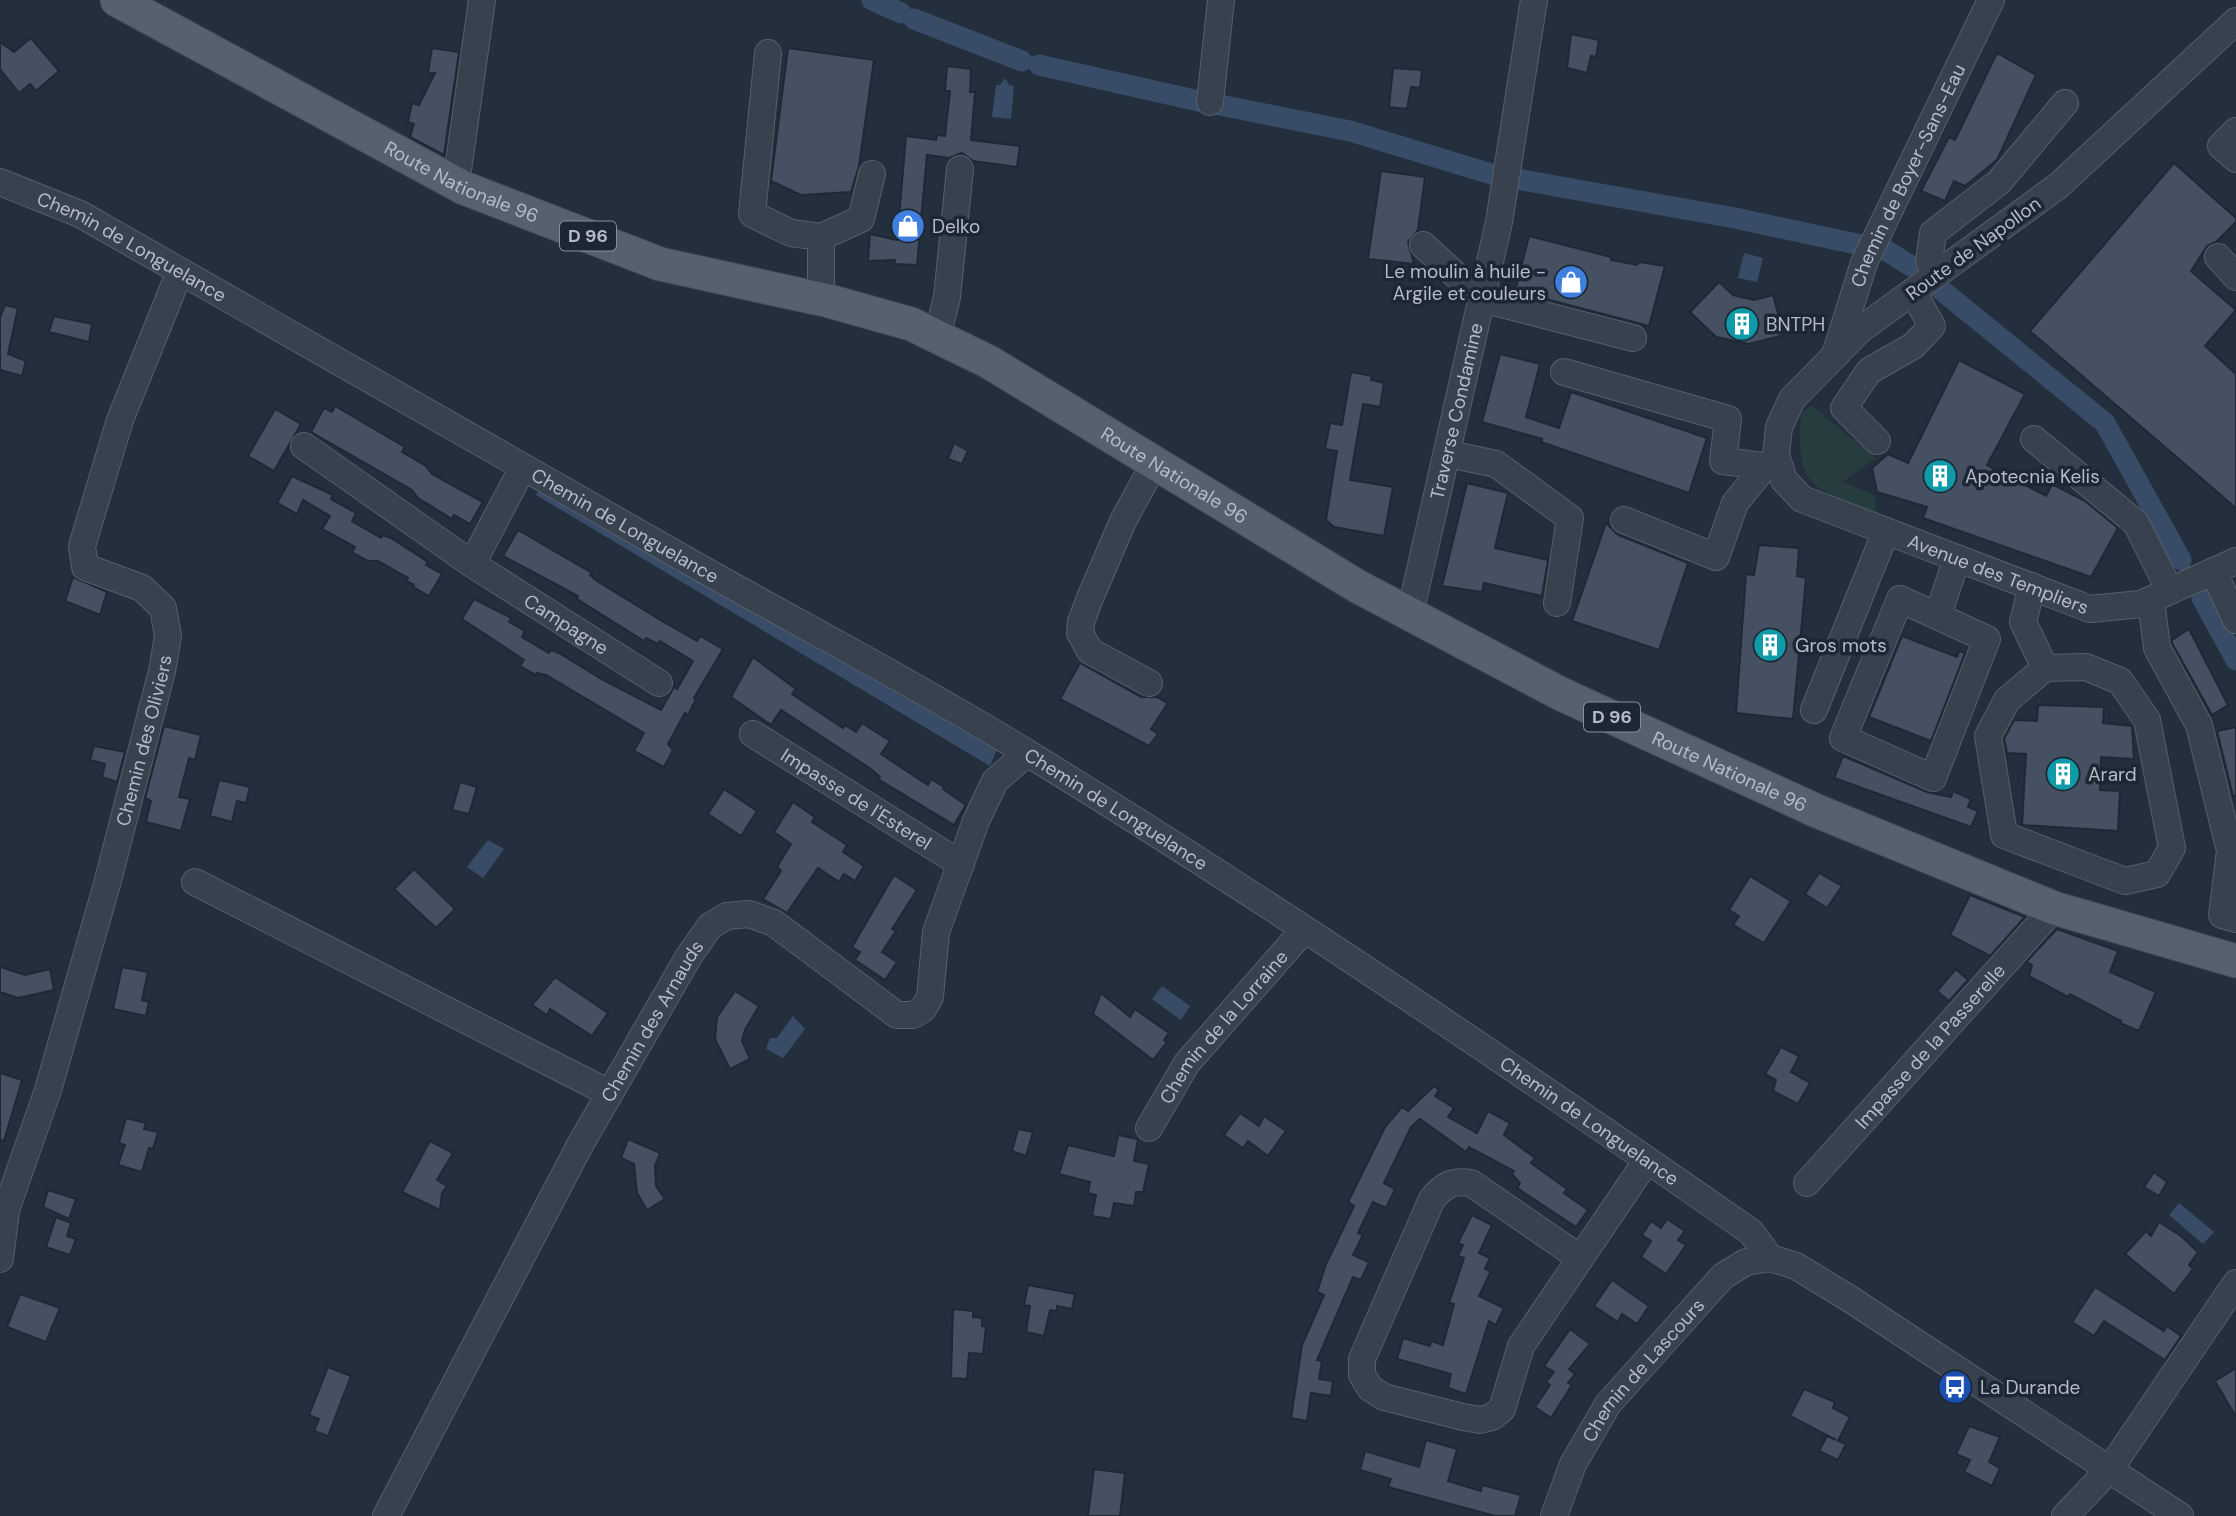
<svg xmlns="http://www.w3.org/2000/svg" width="2236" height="1516" font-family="'DM Sans',sans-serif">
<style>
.green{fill:#263c3f}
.water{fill:#394c67}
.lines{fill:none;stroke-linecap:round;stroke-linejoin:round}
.canal{stroke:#394c67;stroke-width:21}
.building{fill:#455162;stroke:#1f2835;stroke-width:2}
.minor-casing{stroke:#565f6c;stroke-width:28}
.major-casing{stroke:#414a57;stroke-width:35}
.minor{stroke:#38414e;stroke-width:26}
.major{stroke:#56606e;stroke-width:33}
.labels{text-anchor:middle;stroke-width:7;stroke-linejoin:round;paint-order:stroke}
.shield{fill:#1d2633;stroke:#878f9c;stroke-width:2}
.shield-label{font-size:18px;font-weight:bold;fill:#b4bcc9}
.street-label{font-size:19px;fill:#b4bcc9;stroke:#1d2633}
.poi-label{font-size:19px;fill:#b4bcc9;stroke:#1d2633;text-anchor:start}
</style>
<rect width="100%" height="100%" fill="#242f3e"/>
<!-- green -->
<path class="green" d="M1812,406l64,52 -34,24 32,13 3,19c-64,-27 -82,-24 -76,-101z"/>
<!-- water -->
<g class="water">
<polygon points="1005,78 1009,85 1014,86 1011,119 992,117 996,85 1000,85"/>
<polygon points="1744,253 1763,258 1757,282 1738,278"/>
<polygon points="541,487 997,749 990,766 536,495"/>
<polygon points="488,840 504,849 483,878 467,867"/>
<polygon points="1162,986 1190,1006 1181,1020 1152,999"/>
<polygon points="793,1016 805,1029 783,1058 766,1049 770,1038 777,1038"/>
<polygon points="2179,1203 2214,1232 2203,1244 2169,1215"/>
</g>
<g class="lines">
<!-- canal -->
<g class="canal">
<polyline points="872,0 901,13"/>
<polyline points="914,19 1022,61"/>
<polyline points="1039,65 1203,102"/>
<polyline points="1215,104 1350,131 1501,177"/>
<polyline points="1511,178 1735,218 1861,245"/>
<polyline points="1884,249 1911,266"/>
<polyline points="1940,289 2105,423 2181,560"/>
<polyline points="2202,598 2236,660"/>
</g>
</g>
<!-- building -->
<g class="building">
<polygon points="1571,34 1599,40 1596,57 1591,56 1587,73 1567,68"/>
<polygon points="31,38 59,71 36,91 30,84 19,93 0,69 0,42 14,52"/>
<polygon points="432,48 459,52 444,155 410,137 414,124 408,122 412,103 419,105 435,73 428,73"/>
<polygon points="788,48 874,60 859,166 851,192 801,195 771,181"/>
<polygon points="1997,53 2036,75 1997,160 1965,186 1954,181 1945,201 1921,191 1949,137 1955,140"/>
<polygon points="947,66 971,69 970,92 975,92 971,140 1020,146 1017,167 973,161 962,153 949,158 927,155 917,265 894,264 895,260 868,261 870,234 897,240 906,136 936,140 937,135 945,136 950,91 945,91"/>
<polygon points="1393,68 1422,70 1420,88 1411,87 1407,109 1389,107"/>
<polygon points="2174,163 2236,218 2236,222 2216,242 2207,246 2191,271 2236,310 2205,346 2236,374 2236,508 2030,331"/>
<polygon points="1381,171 1425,177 1418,230 1408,242 1414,264 1368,259"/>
<polygon points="1529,236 1611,257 1611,260 1637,265 1639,262 1665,266 1649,326 1515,291"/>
<polygon points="1719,282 1733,295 1754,300 1773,295 1784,335 1749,344 1716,337 1690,312"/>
<polygon points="5,305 18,308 8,354 26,361 22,376 0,370 0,317"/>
<polygon points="54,316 92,324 89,342 49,332"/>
<polygon points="1500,354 1540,364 1526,417 1559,428 1571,392 1707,438 1689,493 1541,442 1542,439 1482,422"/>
<polygon points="1959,360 2025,394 1987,465 2046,496 2052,484 2085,501 2118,528 2091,577 1923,518 1927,507 1877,492 1872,468 1888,454 1908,463"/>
<polygon points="1351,372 1372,376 1371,380 1384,383 1380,407 1363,404 1350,480 1393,487 1384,536 1334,527 1326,520 1337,451 1325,449 1330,423 1342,425"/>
<polygon points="335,406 405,447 402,452 426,466 432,474 483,502 470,524 454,515 452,519 418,498 412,490 311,432 324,408 332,412"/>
<polygon points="275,409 301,424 274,471 248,456"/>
<polygon points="954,443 968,451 962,464 948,459"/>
<polygon points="292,476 333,495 331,499 356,513 352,521 381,538 383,535 391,538 428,562 426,565 442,574 429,596 413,587 414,585 407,581 408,578 378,561 368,561 352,552 355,547 322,529 330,516 303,500 297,514 277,503"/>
<polygon points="1467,483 1508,493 1495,548 1548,560 1542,596 1484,583 1482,592 1442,586"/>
<polygon points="1606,523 1618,535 1688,563 1659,650 1572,621"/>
<polygon points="518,530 592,573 590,575 597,581 662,621 697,641 700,636 723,649 694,698 696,699 688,715 685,713 668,744 673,750 664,767 634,751 644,733 546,675 537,673 536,675 520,666 524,660 462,619 474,599 511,618 509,622 525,631 522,637 549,653 551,650 559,653 603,680 661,710 674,687 677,689 693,661 660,641 658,644 646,638 644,641 577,599 578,596 503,556"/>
<polygon points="1759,545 1799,548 1797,576 1806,578 1793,719 1736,713 1746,574 1754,575"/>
<polygon points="73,577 107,592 100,615 65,601"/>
<polygon points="2189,629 2228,705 2212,715 2172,643 2172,640"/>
<polygon points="1902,636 1957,657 1959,651 1965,653 1931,741 1869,717"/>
<polygon points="753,657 796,689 792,694 843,728 845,725 856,732 862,723 890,741 881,754 928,785 931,779 944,787 943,789 966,805 954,825 878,779 880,777 871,769 781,710 771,725 731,697"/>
<polygon points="1080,663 1141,697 1157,697 1168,703 1151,729 1158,734 1149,746 1060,699"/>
<polygon points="2038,705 2104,707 2103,723 2132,726 2134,759 2101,757 2100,790 2120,791 2118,831 2022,825 2026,754 2007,753 2004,739 2014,720 2037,721"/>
<polygon points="164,726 201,735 195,760 189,758 179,797 190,799 181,831 146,822 151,801 145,798"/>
<polygon points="2236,727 2236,796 2233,796 2217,731"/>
<polygon points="94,746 125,752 117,782 102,777 105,764 90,760"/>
<polygon points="1843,756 1927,792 1951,797 1953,791 1971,799 1968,807 1978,811 1971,827 1834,778"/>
<polygon points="219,780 250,787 246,803 237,801 232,822 210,816"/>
<polygon points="460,782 477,787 469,814 452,810"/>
<polygon points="724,789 757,811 741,836 708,814"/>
<polygon points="793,802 815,817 812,822 847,845 843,852 864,866 855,881 844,874 839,882 818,868 787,913 763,899 781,871 777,867 791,844 774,832"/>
<polygon points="414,869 455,909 436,928 394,889"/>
<polygon points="1819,873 1842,886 1827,908 1805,894"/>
<polygon points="894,875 917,890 892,929 896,931 882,952 897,962 885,980 855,960 860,952 852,947"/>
<polygon points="1750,876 1791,901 1764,943 1733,925 1739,916 1729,910"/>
<polygon points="1970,895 2025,917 1990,956 1950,935"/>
<polygon points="2057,929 2118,951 2110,972 2156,992 2139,1031 2120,1023 2121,1021 2070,994 2068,997 2029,976 2032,965 2026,962"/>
<polygon points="0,967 25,975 50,969 54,990 18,998 0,992"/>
<polygon points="122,967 148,972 142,1000 149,1002 146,1016 113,1009"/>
<polygon points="1956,969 1968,980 1949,1001 1937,991"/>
<polygon points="555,977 608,1013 592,1036 550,1009 547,1015 532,1005"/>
<polygon points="735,991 759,1006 745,1030 742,1041 750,1059 730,1069 715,1039 717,1017"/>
<polygon points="1101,993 1130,1017 1135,1009 1169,1033 1164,1040 1167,1042 1153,1060 1093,1014"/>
<polygon points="1781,1047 1799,1056 1791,1072 1810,1083 1798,1104 1773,1091 1776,1080 1765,1074"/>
<polygon points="0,1073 22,1080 4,1141 0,1140"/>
<polygon points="1434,1086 1439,1090 1435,1096 1454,1108 1448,1117 1477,1133 1488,1111 1510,1123 1504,1135 1535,1158 1531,1163 1567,1189 1564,1193 1588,1210 1576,1227 1517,1188 1520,1183 1512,1174 1514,1171 1469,1147 1466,1152 1420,1119 1411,1127 1384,1183 1395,1189 1386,1208 1373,1202 1358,1233 1363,1235 1353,1255 1369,1262 1361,1280 1353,1277 1317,1360 1322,1361 1319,1379 1333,1381 1331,1396 1311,1393 1307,1421 1291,1418 1302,1345 1324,1295 1317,1292 1326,1264 1354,1206 1348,1202 1385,1127 1402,1107 1408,1111"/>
<polygon points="1240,1113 1259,1126 1264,1116 1286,1131 1268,1156 1248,1141 1243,1148 1224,1135"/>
<polygon points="126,1118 146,1123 144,1129 158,1132 153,1149 149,1148 142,1172 118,1165 125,1145 119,1143"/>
<polygon points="1018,1129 1033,1132 1026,1156 1012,1151"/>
<polygon points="1118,1135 1138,1139 1134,1161 1149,1164 1143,1192 1136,1192 1134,1206 1114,1203 1111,1219 1092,1216 1096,1195 1088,1193 1090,1182 1059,1174 1068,1145 1114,1156"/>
<polygon points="628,1139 660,1153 655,1166 656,1186 665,1199 647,1210 637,1193 634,1164 621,1158"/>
<polygon points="430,1141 453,1153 437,1180 447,1186 442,1193 440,1210 402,1192"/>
<polygon points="2154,1172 2167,1182 2159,1196 2144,1187"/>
<polygon points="48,1190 76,1199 69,1219 43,1207"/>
<polygon points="1472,1215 1492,1225 1479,1253 1490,1258 1485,1269 1491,1271 1479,1296 1504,1308 1496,1325 1489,1321 1466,1394 1448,1388 1451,1374 1397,1359 1403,1338 1430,1346 1431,1341 1443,1345 1454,1304 1449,1303 1464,1258 1458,1256 1463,1245 1458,1243"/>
<polygon points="56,1217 71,1223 67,1236 76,1239 70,1255 46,1247"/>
<polygon points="1667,1219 1685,1231 1678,1240 1686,1245 1666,1274 1641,1257 1651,1241 1642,1235 1651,1221 1661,1228"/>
<polygon points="2159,1222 2181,1236 2198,1252 2189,1265 2193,1269 2174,1294 2125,1254 2146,1231 2151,1236"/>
<polygon points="1612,1280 1649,1306 1637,1324 1622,1314 1618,1322 1594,1306"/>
<polygon points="1028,1285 1075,1294 1072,1309 1057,1306 1057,1311 1050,1310 1044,1336 1026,1332 1030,1306 1024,1305"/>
<polygon points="2095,1287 2164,1331 2167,1326 2181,1336 2165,1360 2104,1321 2094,1336 2072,1322"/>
<polygon points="20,1294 60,1308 46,1342 7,1327"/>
<polygon points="953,1309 973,1311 973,1317 982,1318 982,1326 986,1327 983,1354 969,1353 967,1379 951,1378"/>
<polygon points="1570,1329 1590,1344 1569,1369 1575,1374 1568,1383 1572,1385 1551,1418 1535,1407 1550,1385 1546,1382 1554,1372 1544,1366"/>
<polygon points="328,1367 351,1376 328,1436 314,1431 319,1419 309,1415"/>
<polygon points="2236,1368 2236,1417 2215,1381"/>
<polygon points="1804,1389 1835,1402 1833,1408 1850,1417 1838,1441 1846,1444 1838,1460 1819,1451 1827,1436 1836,1440 1790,1416"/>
<polygon points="1969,1426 2000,1437 1989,1462 2000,1468 1992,1486 1964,1472 1970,1460 1956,1454"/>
<polygon points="1426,1440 1457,1449 1448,1481 1481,1491 1482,1485 1521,1495 1515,1516 1495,1516 1388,1487 1391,1479 1360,1470 1365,1451 1419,1467"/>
<polygon points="1094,1469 1125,1473 1120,1516 1088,1516"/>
</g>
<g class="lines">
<!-- minor casing -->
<g class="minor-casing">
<g id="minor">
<path id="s1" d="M2236,21l-178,165 -198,144 -68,69 -13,28 -3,28 8,25 18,19 288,110 51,-5 95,-43"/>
<polyline points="768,53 752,214 791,233 821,237"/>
<polyline points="1210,102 1221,0"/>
<polyline points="2236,131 2221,146 2236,159"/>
<path id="s2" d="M0,182l80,32c205,117 410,234 615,351 112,63 225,122 334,189 246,151 485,313 722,478l19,26 26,8 54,33 330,217"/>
<polyline points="456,184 482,0"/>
<polyline points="1423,245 1482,299 1633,338"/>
<polyline points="2218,257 2236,277"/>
<polyline points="1936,275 1929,261 1933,233 1999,182 2065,103"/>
<polyline points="821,300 821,237 861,219 872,174"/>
<polyline points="937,337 947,297 960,169"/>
<path id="s3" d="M1836,352l28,-89 127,-263"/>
<polyline points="1564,372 1728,419 1723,461 1780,468"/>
<polyline points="2034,439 2136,523 2170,591"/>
<polyline points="1877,441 1844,408 1869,371 1913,346 1932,326 1913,292"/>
<path id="s4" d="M304,446l168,118 187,119"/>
<polyline points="1449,454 1496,464 1570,518 1557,603"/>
<polyline points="1624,520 1716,557 1735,503 1765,466"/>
<polyline points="472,564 523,467"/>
<polyline points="2213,571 2236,620"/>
<polyline points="2032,586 2023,622 2045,668 2007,700 1988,736 2004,835 2125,881 2157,874 2172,848 2147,720 2120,681 2086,667 2045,668"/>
<polygon points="1900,599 1987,639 1933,778 1843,738"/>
<polyline points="2151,600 2157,648 2199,725 2230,851 2222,915 2236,919"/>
<path id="s5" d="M1410,614l89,-392 35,-222"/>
<polyline points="1938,615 1957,558"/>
<polyline points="1149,683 1090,651 1080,633 1081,622 1090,598 1123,521 1154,464"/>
<polyline points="1814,710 1886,531"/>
<path id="s6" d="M753,734l208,130"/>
<polyline points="195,882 609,1093"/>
<path id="s7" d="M1149,1128l38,-65 116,-132"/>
<path id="s8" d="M1807,1183l247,-275"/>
<path d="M1580,1258l-109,-75c-19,-3 -27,2 -39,16l-70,160v16l8,13 14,9 79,20 17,3 12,-3 10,-8 19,-63 126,-186"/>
<path id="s9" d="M0,1259l6,-49 42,-120 59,-206 55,-213 6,-35 -5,-28 -21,-20 -57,-21 -3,-21 38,-126 60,-149"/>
<path id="s10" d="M386,1516l194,-371 109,-189 21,-30 17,-10 22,-2 25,9 123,92h16l10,-6 7,-12 6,-65 40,-111 19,-40 32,-28"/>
<path id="s11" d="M1554,1516l19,-52 35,-60 115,-128 23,-14 24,-4"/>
<polyline points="2065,1516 2110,1469 2236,1283"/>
</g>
</g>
<!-- major casing -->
<g class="major-casing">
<g id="major">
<path id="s12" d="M117,0l347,188 196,76 169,37 82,23 78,38 368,224 204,108 256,117 237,97 182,53"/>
</g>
</g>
<!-- minor -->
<use href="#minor" class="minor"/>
<!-- major -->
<use href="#major" class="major"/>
</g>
<!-- icons -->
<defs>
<g id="shop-disc" transform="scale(1.75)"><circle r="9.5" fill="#3f7fe0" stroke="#1d2633"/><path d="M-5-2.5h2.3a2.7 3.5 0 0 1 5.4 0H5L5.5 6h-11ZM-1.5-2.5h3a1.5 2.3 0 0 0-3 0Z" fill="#fff"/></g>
<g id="building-disc" transform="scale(1.75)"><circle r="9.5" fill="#0f9aa8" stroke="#1d2633"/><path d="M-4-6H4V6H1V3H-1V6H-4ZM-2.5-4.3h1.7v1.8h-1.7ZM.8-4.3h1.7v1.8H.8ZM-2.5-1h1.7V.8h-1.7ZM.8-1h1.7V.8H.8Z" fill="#fff"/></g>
<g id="bus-disc" transform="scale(1.75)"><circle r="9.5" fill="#1a4fb4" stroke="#1d2633"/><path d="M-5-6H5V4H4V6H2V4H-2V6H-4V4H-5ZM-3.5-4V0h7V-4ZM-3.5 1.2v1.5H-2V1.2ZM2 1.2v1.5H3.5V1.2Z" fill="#fff"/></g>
</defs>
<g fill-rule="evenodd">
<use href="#shop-disc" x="908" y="226"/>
<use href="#shop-disc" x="1571" y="282"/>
<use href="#building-disc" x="1742" y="324"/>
<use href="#building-disc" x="1940" y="476"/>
<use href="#building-disc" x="1770" y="645"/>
<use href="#building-disc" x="2063" y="774"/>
<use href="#bus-disc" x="1955" y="1387"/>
</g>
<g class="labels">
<!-- shield labels -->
<g class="shield">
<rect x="560" y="221.5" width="56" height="29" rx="5"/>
<rect x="1584" y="702.5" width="56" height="29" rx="5"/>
</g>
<g class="shield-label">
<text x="588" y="242">D 96</text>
<text x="1612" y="723">D 96</text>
</g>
<!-- street labels -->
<g class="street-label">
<text dy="7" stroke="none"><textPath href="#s3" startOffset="191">Chemin de Boyer-Sans-Eau</textPath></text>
<text dy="7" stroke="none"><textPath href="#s12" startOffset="390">Route Nationale 96</textPath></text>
<text dy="7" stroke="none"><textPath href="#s2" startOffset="147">Chemin de Longuelance</textPath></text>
<text transform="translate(1973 248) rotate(-36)" y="7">Route de Napollon</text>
<text dy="7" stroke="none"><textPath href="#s5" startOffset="208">Traverse Condamine</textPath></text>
<text dy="7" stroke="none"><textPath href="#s12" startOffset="1167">Route Nationale 96</textPath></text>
<text dy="7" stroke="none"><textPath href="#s2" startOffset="714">Chemin de Longuelance</textPath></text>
<text dy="7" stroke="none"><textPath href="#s1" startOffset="906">Avenue des Templiers</textPath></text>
<text dy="7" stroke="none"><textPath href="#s4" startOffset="317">Campagne</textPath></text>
<text dy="7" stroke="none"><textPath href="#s9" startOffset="539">Chemin des Oliviers</textPath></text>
<text dy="7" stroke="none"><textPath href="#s12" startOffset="1797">Route Nationale 96</textPath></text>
<text dy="7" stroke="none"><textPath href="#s6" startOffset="122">Impasse de l'Esterel</textPath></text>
<text dy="7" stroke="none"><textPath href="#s2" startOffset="1281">Chemin de Longuelance</textPath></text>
<text dy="7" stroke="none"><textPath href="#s10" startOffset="562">Chemin des Arnauds</textPath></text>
<text dy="7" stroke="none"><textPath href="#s7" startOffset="126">Chemin de la Lorraine</textPath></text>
<text dy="7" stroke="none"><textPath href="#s8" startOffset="184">Impasse de la Passerelle</textPath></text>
<text dy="7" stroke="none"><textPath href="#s2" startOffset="1848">Chemin de Longuelance</textPath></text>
<text dy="7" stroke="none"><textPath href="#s11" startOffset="173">Chemin de Lascours</textPath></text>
</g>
<!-- poi labels -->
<g class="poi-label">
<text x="932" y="233">Delko</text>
<text x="1546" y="278" text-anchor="end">Le moulin à huile -<tspan x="1546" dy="22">Argile et couleurs</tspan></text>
<text x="1766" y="331">BNTPH</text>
<text x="1965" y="483">Apotecnia Kelis</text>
<text x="1795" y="652">Gros mots</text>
<text x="2088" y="781">Arard</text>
<text x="1980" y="1394">La Durande</text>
</g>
</g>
</svg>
